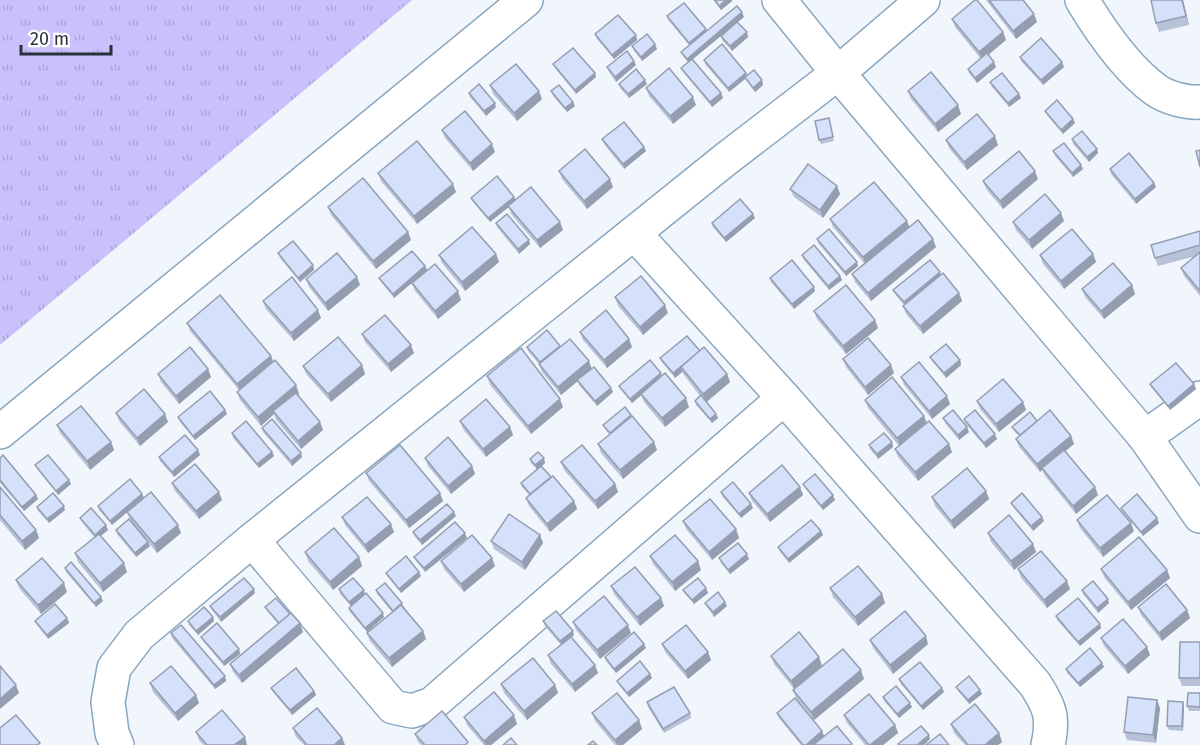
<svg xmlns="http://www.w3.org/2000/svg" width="1200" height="745" font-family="'Fira Sans',sans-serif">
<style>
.grass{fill:url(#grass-tufts)}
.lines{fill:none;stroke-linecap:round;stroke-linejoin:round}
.minor-casing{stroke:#8aa7c0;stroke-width:36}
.minor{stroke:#fff;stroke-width:33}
.wall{fill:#b7c1d8}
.shaded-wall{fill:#959db0}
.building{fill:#d5e0fb;stroke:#959db0;stroke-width:1.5}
</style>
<defs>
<pattern id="grass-tufts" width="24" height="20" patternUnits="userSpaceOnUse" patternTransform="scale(1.5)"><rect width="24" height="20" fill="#c9c0fc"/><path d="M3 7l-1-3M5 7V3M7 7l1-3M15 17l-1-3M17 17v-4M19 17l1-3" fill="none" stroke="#ada5d9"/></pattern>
</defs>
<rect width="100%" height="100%" fill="#f0f6fc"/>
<!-- grass -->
<polygon class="grass" points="0,0 412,0 0,345"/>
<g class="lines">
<!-- minor casing -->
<g class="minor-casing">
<g id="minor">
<polyline points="779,0 838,73 1145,437 1200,516"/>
<path d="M1082,0c18,30 45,69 74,90 11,8 31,13 44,12"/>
<path d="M634,233l150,165 251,286c15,23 19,34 13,61"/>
<polyline points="0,432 526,0"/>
<polyline points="1145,437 1200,398"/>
<polyline points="252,540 393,707 412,711 432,704 784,398"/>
<polyline points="117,745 112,733 108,702 114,668 139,635 252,540 634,233 726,159 838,73 923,0"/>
</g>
</g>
<!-- minor -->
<use href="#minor" class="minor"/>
</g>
<!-- wall -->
<g class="wall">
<polygon points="713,0 732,0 732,1 721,10"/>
<polygon points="986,0 1023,0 1037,22 1016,39"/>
<polygon points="1183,0 1189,25 1159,32 1156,23"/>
<polygon points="667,16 706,29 707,31 744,17 737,22 748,37 732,51 722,40 721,36 723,34 693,59 721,93 723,98 712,107 683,72 681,68 688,62 683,56 681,52 689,45 668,20"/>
<polygon points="952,19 1003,32 1006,40 988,55 996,67 977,83 969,73 968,69 981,59 955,27"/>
<polygon points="595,34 636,35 637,40 614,59 597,39"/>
<polygon points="632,46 657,49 642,61 634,51"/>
<polygon points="1020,57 1064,67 1043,85 1021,61"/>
<polygon points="704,60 762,80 763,85 755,92 745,79 729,92 705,64"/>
<polygon points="553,64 595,73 596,77 576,94 555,68"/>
<polygon points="636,65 616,82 609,72 607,67"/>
<polygon points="990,82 1019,94 1021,98 1009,107 992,87"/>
<polygon points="619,84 647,84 629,98 620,88"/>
<polygon points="490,85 542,99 517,121 493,94"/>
<polygon points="646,88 696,105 673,124 649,96"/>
<polygon points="551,91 575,106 567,112 553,96"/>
<polygon points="908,91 961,114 938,132 911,99"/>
<polygon points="469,93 496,107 486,116 470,97"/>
<polygon points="1045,111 1073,119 1075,123 1063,134 1047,115"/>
<polygon points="829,118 834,141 821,144 819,140"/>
<polygon points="442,130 495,152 473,171 445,138"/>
<polygon points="602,139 644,147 646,151 624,169 604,144"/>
<polygon points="1072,139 1097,149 1098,153 1089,162 1073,144"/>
<polygon points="946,140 998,145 967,170 949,148"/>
<polygon points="1053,151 1083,169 1073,177 1055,156"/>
<polygon points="1110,169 1154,183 1156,187 1136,204 1111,174"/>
<polygon points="559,171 613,187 587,209 562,179"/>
<polygon points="378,173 456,192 417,224 381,181"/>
<polygon points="1038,179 1003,209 986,189 983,181"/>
<polygon points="837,186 840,194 823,218 794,197 790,189"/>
<polygon points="514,197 516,200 563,230 540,248 511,214 509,207 490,222 473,202 471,198"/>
<polygon points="328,207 408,232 411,240 376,269 331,215"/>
<polygon points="755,218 726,242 713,227 712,223"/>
<polygon points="830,219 909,227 936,247 871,301 855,282 852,274 864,263 833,227"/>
<polygon points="1064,221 1032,249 1016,230 1013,222"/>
<polygon points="496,223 530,244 519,254 497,227"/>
<polygon points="1200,231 1200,296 1184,276 1181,268 1196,256 1158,266 1155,258"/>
<polygon points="817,239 858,266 846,276 818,243"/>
<polygon points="278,253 313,265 314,270 300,282 280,258"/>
<polygon points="496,254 499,262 465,291 442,263 439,255"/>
<polygon points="1093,254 1096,262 1064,289 1043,264 1040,255"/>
<polygon points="802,255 840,276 842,280 829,290 804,260"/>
<polygon points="425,266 427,270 461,300 438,319 415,291 412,283 394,298 381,282 379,278"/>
<polygon points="941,274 959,293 962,301 923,334 906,314 903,306 904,305 895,294 893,290"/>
<polygon points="357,277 360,285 328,311 309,287 306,279"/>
<polygon points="770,278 815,291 794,309 771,282"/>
<polygon points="1132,285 1135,294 1104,319 1085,297 1082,289"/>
<polygon points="615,297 668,313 643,335 618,306"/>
<polygon points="263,301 321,318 294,341 266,309"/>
<polygon points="814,311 878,328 846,354 817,319"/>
<polygon points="187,323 271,356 273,362 296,385 299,394 298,395 323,430 301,449 276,420 274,414 261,426 240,400 237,392 239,390 190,331"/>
<polygon points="580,332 629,339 632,347 607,368 583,340"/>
<polygon points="362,334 414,353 391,372 365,342"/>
<polygon points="527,347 560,347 591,368 611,388 613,392 597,406 579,385 578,381 561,395 542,372 539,364 528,351"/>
<polygon points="700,351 727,374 730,382 707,402 718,418 712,423 696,405 695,401 700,396 684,375 682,372 675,378 662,362 660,358"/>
<polygon points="930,357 960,360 961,365 946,378 932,361"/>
<polygon points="843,359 894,373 868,395 846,367"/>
<polygon points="362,365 365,374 331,402 306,374 303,366"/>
<polygon points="208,369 211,377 179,404 161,382 158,374"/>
<polygon points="487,376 563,407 531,434 490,385"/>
<polygon points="662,376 689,407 665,427 644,402 641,395 632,403 621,390 619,386"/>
<polygon points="901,377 950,404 932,419 904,385"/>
<polygon points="1150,384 1194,384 1196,389 1170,410 1152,388"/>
<polygon points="865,400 924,416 926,423 952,452 918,481 898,457 895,449 899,446 868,408"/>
<polygon points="977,401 1023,402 1026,410 999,432 980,409"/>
<polygon points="225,410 227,414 195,440 180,422 178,417"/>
<polygon points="116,413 168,422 140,446 119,421"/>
<polygon points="632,416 657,450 623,479 601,453 598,444 610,435 605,429 603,425"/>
<polygon points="943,418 969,432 959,440 945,423"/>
<polygon points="964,419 997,439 986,448 965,423"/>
<polygon points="460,421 510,427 513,435 486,457 463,429"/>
<polygon points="1037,421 1071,436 1074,444 1065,451 1098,495 1076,514 1045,476 1042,470 1040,472 1019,447 1016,439 1019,436 1014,431 1012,427"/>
<polygon points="57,425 111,442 114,450 90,470 60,433"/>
<polygon points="262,428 302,457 292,466 263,432"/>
<polygon points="232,433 272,452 274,456 259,468 233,438"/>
<polygon points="892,442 893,447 878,459 870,449 869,445"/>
<polygon points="200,455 174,477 160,461 159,457"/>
<polygon points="0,458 36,495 38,499 24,511 0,483"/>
<polygon points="425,458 472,466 475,474 451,494 428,466"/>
<polygon points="530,459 545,463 542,466 574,501 577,509 550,532 529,506 526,498 529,495 522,487 521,483 537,469 531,463"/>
<polygon points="561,462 615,484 618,492 598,509 564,470"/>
<polygon points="35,465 69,480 71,484 58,495 37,469"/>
<polygon points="366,473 443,501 409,528 369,481"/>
<polygon points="172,483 222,500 199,519 175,491"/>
<polygon points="803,484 835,500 823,510 805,488"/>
<polygon points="0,487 36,530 39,538 25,550 0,520"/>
<polygon points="800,487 803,495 770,522 752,501 749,493"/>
<polygon points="986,491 989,499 954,529 935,506 932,497"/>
<polygon points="721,492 753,508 741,518 722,496"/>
<polygon points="142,494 144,498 181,533 157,553 130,520 127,512 112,525 99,510 98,506"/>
<polygon points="1011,503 1042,517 1044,521 1033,531 1013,507"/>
<polygon points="37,507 65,510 49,523 38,511"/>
<polygon points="1121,508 1159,523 1143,536 1123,512"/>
<polygon points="456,516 422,545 415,537 413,532"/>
<polygon points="342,517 394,532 368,553 345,525"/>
<polygon points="80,518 108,530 101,536 127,572 103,592 78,562 75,553 94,537 82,522"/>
<polygon points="1077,520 1134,531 1103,557 1080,528"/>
<polygon points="683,521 736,529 739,538 712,560 686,529"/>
<polygon points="116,530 150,546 136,557 117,534"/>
<polygon points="821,531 823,535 789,563 780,552 778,547"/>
<polygon points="988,533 1033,544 1036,552 1014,570 991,542"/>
<polygon points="540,535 543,543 525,570 494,549 491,541"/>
<polygon points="467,538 425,572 416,561 414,557"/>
<polygon points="305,552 359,557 362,566 333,590 308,561"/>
<polygon points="650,556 701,570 675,591 653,564"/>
<polygon points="719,558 749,559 730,574 721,563"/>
<polygon points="441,561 495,566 464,592 444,569"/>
<polygon points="65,568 103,601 96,607 66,572"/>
<polygon points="1018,569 1070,589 1047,608 1021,578"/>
<polygon points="1101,569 1167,570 1170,578 1131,610 1104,577"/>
<polygon points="386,573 421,576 401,593 388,577"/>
<polygon points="16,580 67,592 41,614 19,588"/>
<polygon points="611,586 661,598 664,606 640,626 614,594"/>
<polygon points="830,588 882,594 885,603 858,626 833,597"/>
<polygon points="339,589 365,594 384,617 367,632 350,612 349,608 351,606 340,594"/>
<polygon points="376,590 402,603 404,607 423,631 426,639 392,667 370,641 367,633 392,612 377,594"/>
<polygon points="683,590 708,593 694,604 685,594"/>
<polygon points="1082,590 1109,603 1098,613 1083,594"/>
<polygon points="255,593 221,622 212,610 210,606"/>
<polygon points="705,603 727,606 714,617 707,607"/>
<polygon points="265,607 303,632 242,683 233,672 230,664 278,624 267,611"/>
<polygon points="1138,607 1187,610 1190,618 1162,641 1141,615"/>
<polygon points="1056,616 1100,624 1101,628 1080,646 1057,620"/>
<polygon points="213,617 214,621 198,635 189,625 188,621"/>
<polygon points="67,618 69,623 48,639 37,625 35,621"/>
<polygon points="543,621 574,635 571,637 598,673 575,692 551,664 548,655 561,645 545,626"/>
<polygon points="573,622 631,633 600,659 576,630"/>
<polygon points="171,633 226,681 215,689 172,638"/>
<polygon points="201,637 239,649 240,654 224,666 203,641"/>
<polygon points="1101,638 1150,655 1128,674 1104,646"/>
<polygon points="870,640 928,644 893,674 873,648"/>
<polygon points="1200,642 1200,686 1182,686 1179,678"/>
<polygon points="662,644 711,660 688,679 665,652"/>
<polygon points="646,648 616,673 606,661 605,657"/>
<polygon points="771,656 819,657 822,666 794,689 774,664"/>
<polygon points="1102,663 1104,667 1080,687 1067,673 1066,669"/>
<polygon points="650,674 652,678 629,697 619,685 617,681"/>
<polygon points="864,679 814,720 796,698 793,690"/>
<polygon points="899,679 942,688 944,692 923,710 901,684"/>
<polygon points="150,683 196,695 199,703 178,721 153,692"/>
<polygon points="501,684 555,685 558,693 527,720 504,693"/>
<polygon points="956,687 980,690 982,694 969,704 958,691"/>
<polygon points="271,688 314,691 316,695 292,715 273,692"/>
<polygon points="1200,693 1200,711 1189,711 1187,706"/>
<polygon points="883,697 912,707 899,718 884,701"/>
<polygon points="647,702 690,713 691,718 664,733 648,707"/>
<polygon points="1184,706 1183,731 1169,730 1167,726"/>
<polygon points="1160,708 1156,743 1127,740 1124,732"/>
<polygon points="592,713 639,720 642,729 623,745 615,745 595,721"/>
<polygon points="777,713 822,731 824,736 812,745 801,745 778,717"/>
<polygon points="844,715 895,725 898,733 883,745 865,745 847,723"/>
<polygon points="464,717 517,724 491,745 484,745 467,725"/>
<polygon points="951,724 999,733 1002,742 998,745 965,745 954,733"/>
<polygon points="293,728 342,738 345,745 304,745 296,737"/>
<polygon points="196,732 248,745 203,745 199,740"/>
<polygon points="415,734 469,745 421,745 418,742"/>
</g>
<!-- shaded-wall -->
<g class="shaded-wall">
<polygon points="726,0 732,0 732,1 721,10 719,6"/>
<polygon points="1182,0 1183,0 1189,25 1186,16"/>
<polygon points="742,12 744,17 688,63 687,59"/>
<polygon points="1034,14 1037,22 1016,39 1013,31"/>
<polygon points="706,29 707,33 691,47 689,43"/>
<polygon points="747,32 748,37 732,51 730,46"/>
<polygon points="1003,32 1006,40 982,60 979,52"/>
<polygon points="636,35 637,40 614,59 612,55"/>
<polygon points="655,44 657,49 642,61 641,57"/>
<polygon points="634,61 636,65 616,82 615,77"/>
<polygon points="994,62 996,67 977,83 975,78"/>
<polygon points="1062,62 1064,67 1043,85 1041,80"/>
<polygon points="595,73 596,77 576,94 575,90"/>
<polygon points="746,73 748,77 745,77 745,79 729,92 728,88"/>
<polygon points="645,80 647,84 629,98 628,94"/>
<polygon points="762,80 763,85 755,92 753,88"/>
<polygon points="539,91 542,99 517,121 514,113"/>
<polygon points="721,93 723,98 712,107 710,102"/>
<polygon points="1019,94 1021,98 1009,107 1008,103"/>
<polygon points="693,97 696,105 673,124 670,116"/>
<polygon points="573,102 575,106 567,112 565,108"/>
<polygon points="495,103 496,107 486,116 484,111"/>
<polygon points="958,105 961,114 938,132 935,124"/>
<polygon points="1073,119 1075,123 1063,134 1061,130"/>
<polygon points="995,136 998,145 967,170 964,162"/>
<polygon points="492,144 495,152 473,171 470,163"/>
<polygon points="644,147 646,151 624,169 623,164"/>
<polygon points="1097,149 1098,153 1089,162 1087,157"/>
<polygon points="1081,165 1083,169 1073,177 1072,173"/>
<polygon points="1035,171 1038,179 1003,209 1000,201"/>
<polygon points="610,179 613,187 587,209 584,201"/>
<polygon points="1154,183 1156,187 1136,204 1135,199"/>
<polygon points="453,184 456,192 417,224 414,216"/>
<polygon points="837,186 840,194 823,218 820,210"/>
<polygon points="514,197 516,201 490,222 488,218"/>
<polygon points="1061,213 1064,221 1032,249 1029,240"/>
<polygon points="753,214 755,218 726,242 724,238"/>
<polygon points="907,221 910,229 866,266 863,257"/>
<polygon points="560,222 563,230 540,248 537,240"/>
<polygon points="408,232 411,240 376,269 373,261"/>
<polygon points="933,239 936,247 871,301 868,293"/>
<polygon points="529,240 530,244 519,254 518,249"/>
<polygon points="496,254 499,262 465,291 462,282"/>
<polygon points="1093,254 1096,262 1064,289 1061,281"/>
<polygon points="857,262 858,266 846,276 845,272"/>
<polygon points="313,265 314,270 300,282 298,278"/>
<polygon points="425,266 427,270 394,298 393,294"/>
<polygon points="940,272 941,276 905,306 904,302"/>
<polygon points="840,276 842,280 829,290 828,286"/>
<polygon points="357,277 360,285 328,311 325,303"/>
<polygon points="1132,285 1135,294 1104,319 1101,311"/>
<polygon points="814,287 815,291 794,309 792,304"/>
<polygon points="458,291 461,300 438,319 435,311"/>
<polygon points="959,293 962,301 923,334 920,326"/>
<polygon points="665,305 668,313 643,335 640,327"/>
<polygon points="318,310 321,318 294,341 291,333"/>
<polygon points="875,320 878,328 846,354 843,346"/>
<polygon points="629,339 632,347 607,368 604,360"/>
<polygon points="411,345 414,353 391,372 388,364"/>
<polygon points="271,356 274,364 240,392 237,384"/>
<polygon points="960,360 961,365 946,378 944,373"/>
<polygon points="589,361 592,369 561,395 558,387"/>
<polygon points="362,365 365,374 331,402 328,394"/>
<polygon points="891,365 894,373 868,395 865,387"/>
<polygon points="681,367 682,372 675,378 673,373"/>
<polygon points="208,369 211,377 179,404 176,396"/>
<polygon points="661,373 662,378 632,403 630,399"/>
<polygon points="727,374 730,382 706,402 703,394"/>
<polygon points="1194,384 1196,389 1170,410 1168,406"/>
<polygon points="296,385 299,394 275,414 273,411 274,414 261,426 258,417"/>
<polygon points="611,388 613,392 597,406 595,401"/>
<polygon points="947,396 950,404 932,419 929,411"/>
<polygon points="686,398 689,407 665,427 662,418"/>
<polygon points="560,399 563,407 531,434 528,426"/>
<polygon points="1023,402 1026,410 999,432 996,424"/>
<polygon points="225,410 227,414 195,440 193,436"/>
<polygon points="165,414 168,422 140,446 137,438"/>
<polygon points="716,414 718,418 712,423 710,419"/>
<polygon points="924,416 927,424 900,446 897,438"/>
<polygon points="320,422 323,430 301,449 298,441"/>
<polygon points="510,427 513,435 486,457 483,449"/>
<polygon points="967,427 969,432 959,440 958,435"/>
<polygon points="995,434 997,439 986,448 984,443"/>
<polygon points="1071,436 1074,444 1043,470 1042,468 1042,470 1040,472 1037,464"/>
<polygon points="111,442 114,450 90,470 87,461"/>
<polygon points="654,442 657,450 623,479 620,470"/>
<polygon points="892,442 893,447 878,459 877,454"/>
<polygon points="949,444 952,452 918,481 915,472"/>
<polygon points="198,450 200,455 174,477 172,472"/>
<polygon points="272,452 274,456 259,468 257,464"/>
<polygon points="301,453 302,457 292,466 291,461"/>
<polygon points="544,458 545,463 537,470 535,465"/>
<polygon points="472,466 475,474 451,494 448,486"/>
<polygon points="69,480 71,484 58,495 56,491"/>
<polygon points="615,484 618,492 598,509 595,501"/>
<polygon points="800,487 803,495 770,522 767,514"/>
<polygon points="1095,487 1098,495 1076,514 1073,506"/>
<polygon points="986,491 989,499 954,529 951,521"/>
<polygon points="219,492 222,500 199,519 196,511"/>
<polygon points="440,493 443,501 409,528 406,520"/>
<polygon points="142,494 144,498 112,525 110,521"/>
<polygon points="36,495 38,499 24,511 22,507"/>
<polygon points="833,495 835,500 823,510 821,506"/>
<polygon points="574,501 577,509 550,532 547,524"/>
<polygon points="751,504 753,508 741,518 739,514"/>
<polygon points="64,506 65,510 49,523 47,519"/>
<polygon points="454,512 456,516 422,545 420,540"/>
<polygon points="1042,517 1044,521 1033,531 1031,526"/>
<polygon points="1157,518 1159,523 1143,536 1141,532"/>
<polygon points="1131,523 1134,531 1103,557 1100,548"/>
<polygon points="391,524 394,532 368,553 365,545"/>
<polygon points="106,525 108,530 96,539 95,535"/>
<polygon points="178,525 181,533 157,553 154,544"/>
<polygon points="736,529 739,538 712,560 709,552"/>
<polygon points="36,530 39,538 25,550 22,541"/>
<polygon points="821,531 823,535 789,563 788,559"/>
<polygon points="465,533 467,538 425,572 424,568"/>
<polygon points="540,535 543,543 525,570 522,562"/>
<polygon points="148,542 150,546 136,557 135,553"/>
<polygon points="1033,544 1036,552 1014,570 1011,561"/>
<polygon points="747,554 749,559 730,574 728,570"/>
<polygon points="359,557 362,566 333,590 330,582"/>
<polygon points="492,558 495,566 464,592 461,584"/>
<polygon points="698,561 701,570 675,591 672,582"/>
<polygon points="124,563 127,572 103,592 100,583"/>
<polygon points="1167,570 1170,578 1131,610 1128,602"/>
<polygon points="419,572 421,576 401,593 399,589"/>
<polygon points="1067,581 1070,589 1047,608 1044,600"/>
<polygon points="64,583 67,592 41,614 38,605"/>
<polygon points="706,588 708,593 694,604 692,600"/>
<polygon points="254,589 255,593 221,622 220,617"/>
<polygon points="364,590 365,595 351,607 349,602"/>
<polygon points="882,594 885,603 858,626 855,617"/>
<polygon points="101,597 103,601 96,607 94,603"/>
<polygon points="661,598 664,606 640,626 637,617"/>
<polygon points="1108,599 1109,603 1098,613 1097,608"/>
<polygon points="725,602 727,606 714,617 713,612"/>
<polygon points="1187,610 1190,618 1162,641 1159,633"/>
<polygon points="383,613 384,617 367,632 365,628"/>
<polygon points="213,617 214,621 198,635 196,631"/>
<polygon points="67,618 69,623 48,639 47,635"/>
<polygon points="300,623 303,632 242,683 239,675"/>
<polygon points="1100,624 1101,628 1080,646 1078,642"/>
<polygon points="628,625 631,633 600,659 597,650"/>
<polygon points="423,631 426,639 392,667 389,658"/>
<polygon points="573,631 574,635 562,646 560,641"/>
<polygon points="926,636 928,644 893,674 890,665"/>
<polygon points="644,644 646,648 616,673 614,669"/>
<polygon points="1147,647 1150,655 1128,674 1125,666"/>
<polygon points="239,649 240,654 224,666 223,662"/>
<polygon points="708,652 711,660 688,679 685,671"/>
<polygon points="819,657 822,666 794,689 791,681"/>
<polygon points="1102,663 1104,667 1080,687 1078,683"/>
<polygon points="595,665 598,673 575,692 572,684"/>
<polygon points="861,670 864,679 814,720 811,712"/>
<polygon points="650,674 652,678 629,697 627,693"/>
<polygon points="225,676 226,681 215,689 214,685"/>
<polygon points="16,685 19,693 0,709 0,699"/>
<polygon points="555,685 558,693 527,720 524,711"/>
<polygon points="942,688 944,692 923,710 921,706"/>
<polygon points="980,690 982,694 969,704 968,700"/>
<polygon points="314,691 316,695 292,715 290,710"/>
<polygon points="196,695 199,703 178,721 175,713"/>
<polygon points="1157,700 1160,708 1156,743 1153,735"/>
<polygon points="1183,702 1184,706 1183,731 1182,726"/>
<polygon points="910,703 912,707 899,718 897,714"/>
<polygon points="514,715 517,724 491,745 485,745 484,741"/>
<polygon points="639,720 642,729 623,745 617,745 615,740"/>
<polygon points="895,725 898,733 883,745 870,745"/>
<polygon points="822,731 824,736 812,745 806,745"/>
<polygon points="999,733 1002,742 998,745 985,745"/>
<polygon points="929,735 930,739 924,745 917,745"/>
<polygon points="245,737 247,745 234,745"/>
<polygon points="342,738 345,745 334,745"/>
</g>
<!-- building -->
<g class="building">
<polygon points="715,0 726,0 719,6"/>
<polygon points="975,0 977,0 1003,32 979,52 952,19"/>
<polygon points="989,0 1023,0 1034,14 1013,31"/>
<polygon points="1151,0 1182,0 1186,16 1156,23"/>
<polygon points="684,3 706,29 689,43 667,16"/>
<polygon points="737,6 742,12 687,59 681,52"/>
<polygon points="618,15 636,35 612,55 595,34"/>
<polygon points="737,22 747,32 730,46 721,36"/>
<polygon points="647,34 655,44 641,57 632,46"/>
<polygon points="1041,38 1062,62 1041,80 1020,57"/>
<polygon points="722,44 746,73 728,88 704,60"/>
<polygon points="573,48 595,73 575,90 553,64"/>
<polygon points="627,51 634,61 615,77 607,67"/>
<polygon points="987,53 994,62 975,78 968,69"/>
<polygon points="692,59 721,93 710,102 681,68"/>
<polygon points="516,64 539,91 514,113 490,85"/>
<polygon points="669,68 693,97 670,116 646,88"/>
<polygon points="636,69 645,80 628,94 619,84"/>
<polygon points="754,70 762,80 753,88 745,77"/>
<polygon points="931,72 958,105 935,124 908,91"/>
<polygon points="1002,73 1019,94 1008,103 990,82"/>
<polygon points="479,84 495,103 484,111 469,93"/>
<polygon points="559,85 573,102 565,108 551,91"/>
<polygon points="1057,100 1073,119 1061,130 1045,111"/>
<polygon points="465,111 492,144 470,163 442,130"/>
<polygon points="977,114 995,136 964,162 946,140"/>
<polygon points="829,118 833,137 819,140 815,121"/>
<polygon points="624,122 644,147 623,164 602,139"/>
<polygon points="1082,131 1097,149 1087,157 1072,139"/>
<polygon points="417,141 453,184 414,216 378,173"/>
<polygon points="1064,143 1081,165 1072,173 1053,151"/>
<polygon points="585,149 610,179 584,201 559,171"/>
<polygon points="1200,150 1200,167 1196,151"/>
<polygon points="1019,151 1035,171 1000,201 983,181"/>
<polygon points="1129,153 1154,183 1135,199 1110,169"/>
<polygon points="808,164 837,186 820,210 790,189"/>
<polygon points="497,176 514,197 488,218 471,198"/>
<polygon points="363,178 408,232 373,261 328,207"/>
<polygon points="874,182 907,221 863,257 830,219"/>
<polygon points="531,187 560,222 537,240 508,206"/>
<polygon points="1045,194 1061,213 1029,240 1013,222"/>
<polygon points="740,199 753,214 724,238 712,223"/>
<polygon points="507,214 529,240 518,249 496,223"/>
<polygon points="918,220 933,239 868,293 852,274"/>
<polygon points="472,227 496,254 462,282 439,255"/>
<polygon points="829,229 857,262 845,272 817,239"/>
<polygon points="1072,229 1093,254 1061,281 1040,255"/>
<polygon points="1200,231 1200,245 1155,258 1151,245"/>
<polygon points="293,241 313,265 298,278 278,253"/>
<polygon points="814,245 840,276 828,286 802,255"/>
<polygon points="412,251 425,266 393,294 379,278"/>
<polygon points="1200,252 1200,291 1181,268"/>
<polygon points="337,253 357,277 325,303 306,279"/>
<polygon points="792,260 814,287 792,304 770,278"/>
<polygon points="930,260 940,272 904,302 893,290"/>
<polygon points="1113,263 1132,285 1101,311 1082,289"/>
<polygon points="435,264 458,291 435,311 412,283"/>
<polygon points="943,273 959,293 920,326 903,306"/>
<polygon points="641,276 665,305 640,327 615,297"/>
<polygon points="292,277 318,310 291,333 263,301"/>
<polygon points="846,285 875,320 843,346 814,311"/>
<polygon points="220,295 271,356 237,384 187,323"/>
<polygon points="606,310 629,339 604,360 580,332"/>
<polygon points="385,315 411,345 388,364 362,334"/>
<polygon points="547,330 560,346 540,362 527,347"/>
<polygon points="687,336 700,351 673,373 660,358"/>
<polygon points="338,337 362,365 328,394 303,366"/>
<polygon points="868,338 891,365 865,387 843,359"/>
<polygon points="570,339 589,361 558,387 539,364"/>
<polygon points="946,344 960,360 944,373 930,357"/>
<polygon points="190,347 208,369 176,396 158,374"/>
<polygon points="704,347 727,374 703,394 681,367"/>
<polygon points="521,348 560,399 528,426 487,376"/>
<polygon points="275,360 296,385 258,417 237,392"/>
<polygon points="650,360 661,373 630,399 619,386"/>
<polygon points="919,362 947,396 929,411 901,377"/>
<polygon points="1176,363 1194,384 1168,406 1150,384"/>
<polygon points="594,367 611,388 595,401 577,380"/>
<polygon points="665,373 686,398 662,418 641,394"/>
<polygon points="892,377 924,416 897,438 865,400"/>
<polygon points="1003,379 1023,402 996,424 977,401"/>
<polygon points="144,389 165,414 137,438 116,413"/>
<polygon points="210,391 225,410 193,436 178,417"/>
<polygon points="296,393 320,422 298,441 273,411"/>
<polygon points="701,395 716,414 710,419 695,401"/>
<polygon points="486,399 510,427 483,449 460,421"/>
<polygon points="81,406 111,442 87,461 57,425"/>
<polygon points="625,407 631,415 610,433 603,425"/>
<polygon points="953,410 967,427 958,435 943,418"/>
<polygon points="975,410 995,434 984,443 964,419"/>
<polygon points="1050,410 1071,436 1037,464 1016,439"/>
<polygon points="1030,412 1037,421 1020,435 1012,427"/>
<polygon points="632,416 654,442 620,470 598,444"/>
<polygon points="272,419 301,453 291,461 262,428"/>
<polygon points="246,421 272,452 257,464 232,433"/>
<polygon points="929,421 949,444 915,472 895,449"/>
<polygon points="884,433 892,442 877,454 869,445"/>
<polygon points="185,435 198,450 172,472 159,457"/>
<polygon points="448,437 472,466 448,486 425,458"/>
<polygon points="400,445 440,493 406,520 366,473"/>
<polygon points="582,445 615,484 595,501 561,462"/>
<polygon points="1064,450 1095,487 1073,506 1042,468"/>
<polygon points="538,452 544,458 535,465 530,459"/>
<polygon points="3,455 36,495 22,507 0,480 0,458"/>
<polygon points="48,455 69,480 56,491 35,465"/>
<polygon points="195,464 219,492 196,511 172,483"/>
<polygon points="782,465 800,487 767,514 749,493"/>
<polygon points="541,466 551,477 530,494 521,483"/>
<polygon points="967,468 986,491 951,521 932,497"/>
<polygon points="815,474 833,495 821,506 803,484"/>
<polygon points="553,476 574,501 547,524 526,498"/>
<polygon points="130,479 142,494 110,521 98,506"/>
<polygon points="733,482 751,504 739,514 721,492"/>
<polygon points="0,487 36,530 22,541 0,515"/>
<polygon points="151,492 178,525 154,544 127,512"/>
<polygon points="53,493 64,506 47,519 37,507"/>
<polygon points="1022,493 1042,517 1031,526 1011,503"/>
<polygon points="1137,494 1157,518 1141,532 1121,508"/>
<polygon points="1107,495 1131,523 1100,548 1077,520"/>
<polygon points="367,497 391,524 365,545 342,517"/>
<polygon points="710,499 736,529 709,552 683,521"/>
<polygon points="447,504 454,512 420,540 413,532"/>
<polygon points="91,508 106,525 95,535 80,518"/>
<polygon points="509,514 540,535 522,562 491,541"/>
<polygon points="1009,515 1033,544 1011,561 988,533"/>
<polygon points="129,519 148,542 135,553 116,530"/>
<polygon points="811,520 821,531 788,559 778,547"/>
<polygon points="455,522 465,533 424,568 414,557"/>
<polygon points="334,528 359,557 330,582 305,552"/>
<polygon points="99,534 124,563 100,583 75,553"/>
<polygon points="472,535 492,558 461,584 441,561"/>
<polygon points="675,535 698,561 672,582 650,556"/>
<polygon points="1139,537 1167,570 1128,602 1101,569"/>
<polygon points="738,543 747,554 728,570 719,558"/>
<polygon points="1041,551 1067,581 1044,600 1018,569"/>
<polygon points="406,556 419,572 399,589 386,573"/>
<polygon points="42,558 64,583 38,605 16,580"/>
<polygon points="71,562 101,597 94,603 65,568"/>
<polygon points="858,566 882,594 855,617 830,588"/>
<polygon points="635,567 661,598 637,617 611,586"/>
<polygon points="244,578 254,589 220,617 210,606"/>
<polygon points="353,578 364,590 349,602 339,589"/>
<polygon points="698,578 706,588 692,600 683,590"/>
<polygon points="1093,581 1108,599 1097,608 1082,590"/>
<polygon points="385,583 402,603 393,611 376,590"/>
<polygon points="1166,584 1187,610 1159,633 1138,607"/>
<polygon points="718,592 725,602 713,612 705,603"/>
<polygon points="366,593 383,613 365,628 349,608"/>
<polygon points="604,596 628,625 597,650 573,622"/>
<polygon points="276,598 290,614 279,623 265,607"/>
<polygon points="1078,598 1100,624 1078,642 1056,616"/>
<polygon points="55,604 67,618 47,635 35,621"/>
<polygon points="401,605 423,631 389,658 367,633"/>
<polygon points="204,607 213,617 196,631 188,621"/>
<polygon points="556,611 573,631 560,641 543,621"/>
<polygon points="905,611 926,636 890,665 870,640"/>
<polygon points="291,613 300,623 239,675 230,664"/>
<polygon points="1123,619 1147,647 1125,666 1101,638"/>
<polygon points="217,623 239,649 223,662 201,637"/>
<polygon points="181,625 225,676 214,685 171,633"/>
<polygon points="686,625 708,652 685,671 662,644"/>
<polygon points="634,632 644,644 614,669 605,657"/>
<polygon points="799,632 819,657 791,681 771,656"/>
<polygon points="571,637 595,665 572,684 548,655"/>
<polygon points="1180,642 1200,642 1200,678 1179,678"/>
<polygon points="1090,648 1102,663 1078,683 1066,669"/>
<polygon points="843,649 861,670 811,712 793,690"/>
<polygon points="533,658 555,685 524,711 501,684"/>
<polygon points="640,661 650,674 627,693 617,681"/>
<polygon points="920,662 942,688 921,706 899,679"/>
<polygon points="0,666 16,685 0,699"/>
<polygon points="171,666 196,695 175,713 150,683"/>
<polygon points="296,668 314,691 290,710 271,688"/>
<polygon points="969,676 980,690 968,700 956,687"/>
<polygon points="896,686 910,703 897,714 883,697"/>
<polygon points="674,687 690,713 663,729 647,702"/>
<polygon points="494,692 514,715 484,741 464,717"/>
<polygon points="617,693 639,720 615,740 592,713"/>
<polygon points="1188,693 1200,693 1200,707 1187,706"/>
<polygon points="869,694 895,725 870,745 869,745 844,715"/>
<polygon points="1128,697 1157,700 1153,735 1124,732"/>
<polygon points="795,698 822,731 806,745 803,745 777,713"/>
<polygon points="1168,701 1183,702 1182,726 1167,726"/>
<polygon points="975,704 999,733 985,745 968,745 951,724"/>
<polygon points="317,708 342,738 334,745 307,745 293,728"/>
<polygon points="222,710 245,737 234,745 207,745 196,732"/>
<polygon points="442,711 468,742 465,745 425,745 415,734"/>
<polygon points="16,715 40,743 37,745 1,745 0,744 0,728"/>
<polygon points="837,726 852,744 851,745 813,745"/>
<polygon points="921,726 929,735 917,745 899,745 898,744"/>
<polygon points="940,734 949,745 926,745"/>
<polygon points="511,738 517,745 503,745"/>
<polygon points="593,741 597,745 588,745"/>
</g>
<!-- scale -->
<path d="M21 45v9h90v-9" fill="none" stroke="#27323d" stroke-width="3"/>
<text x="30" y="45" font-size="18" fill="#27323d" stroke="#ffffff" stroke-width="4.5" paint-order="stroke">20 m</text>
</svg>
